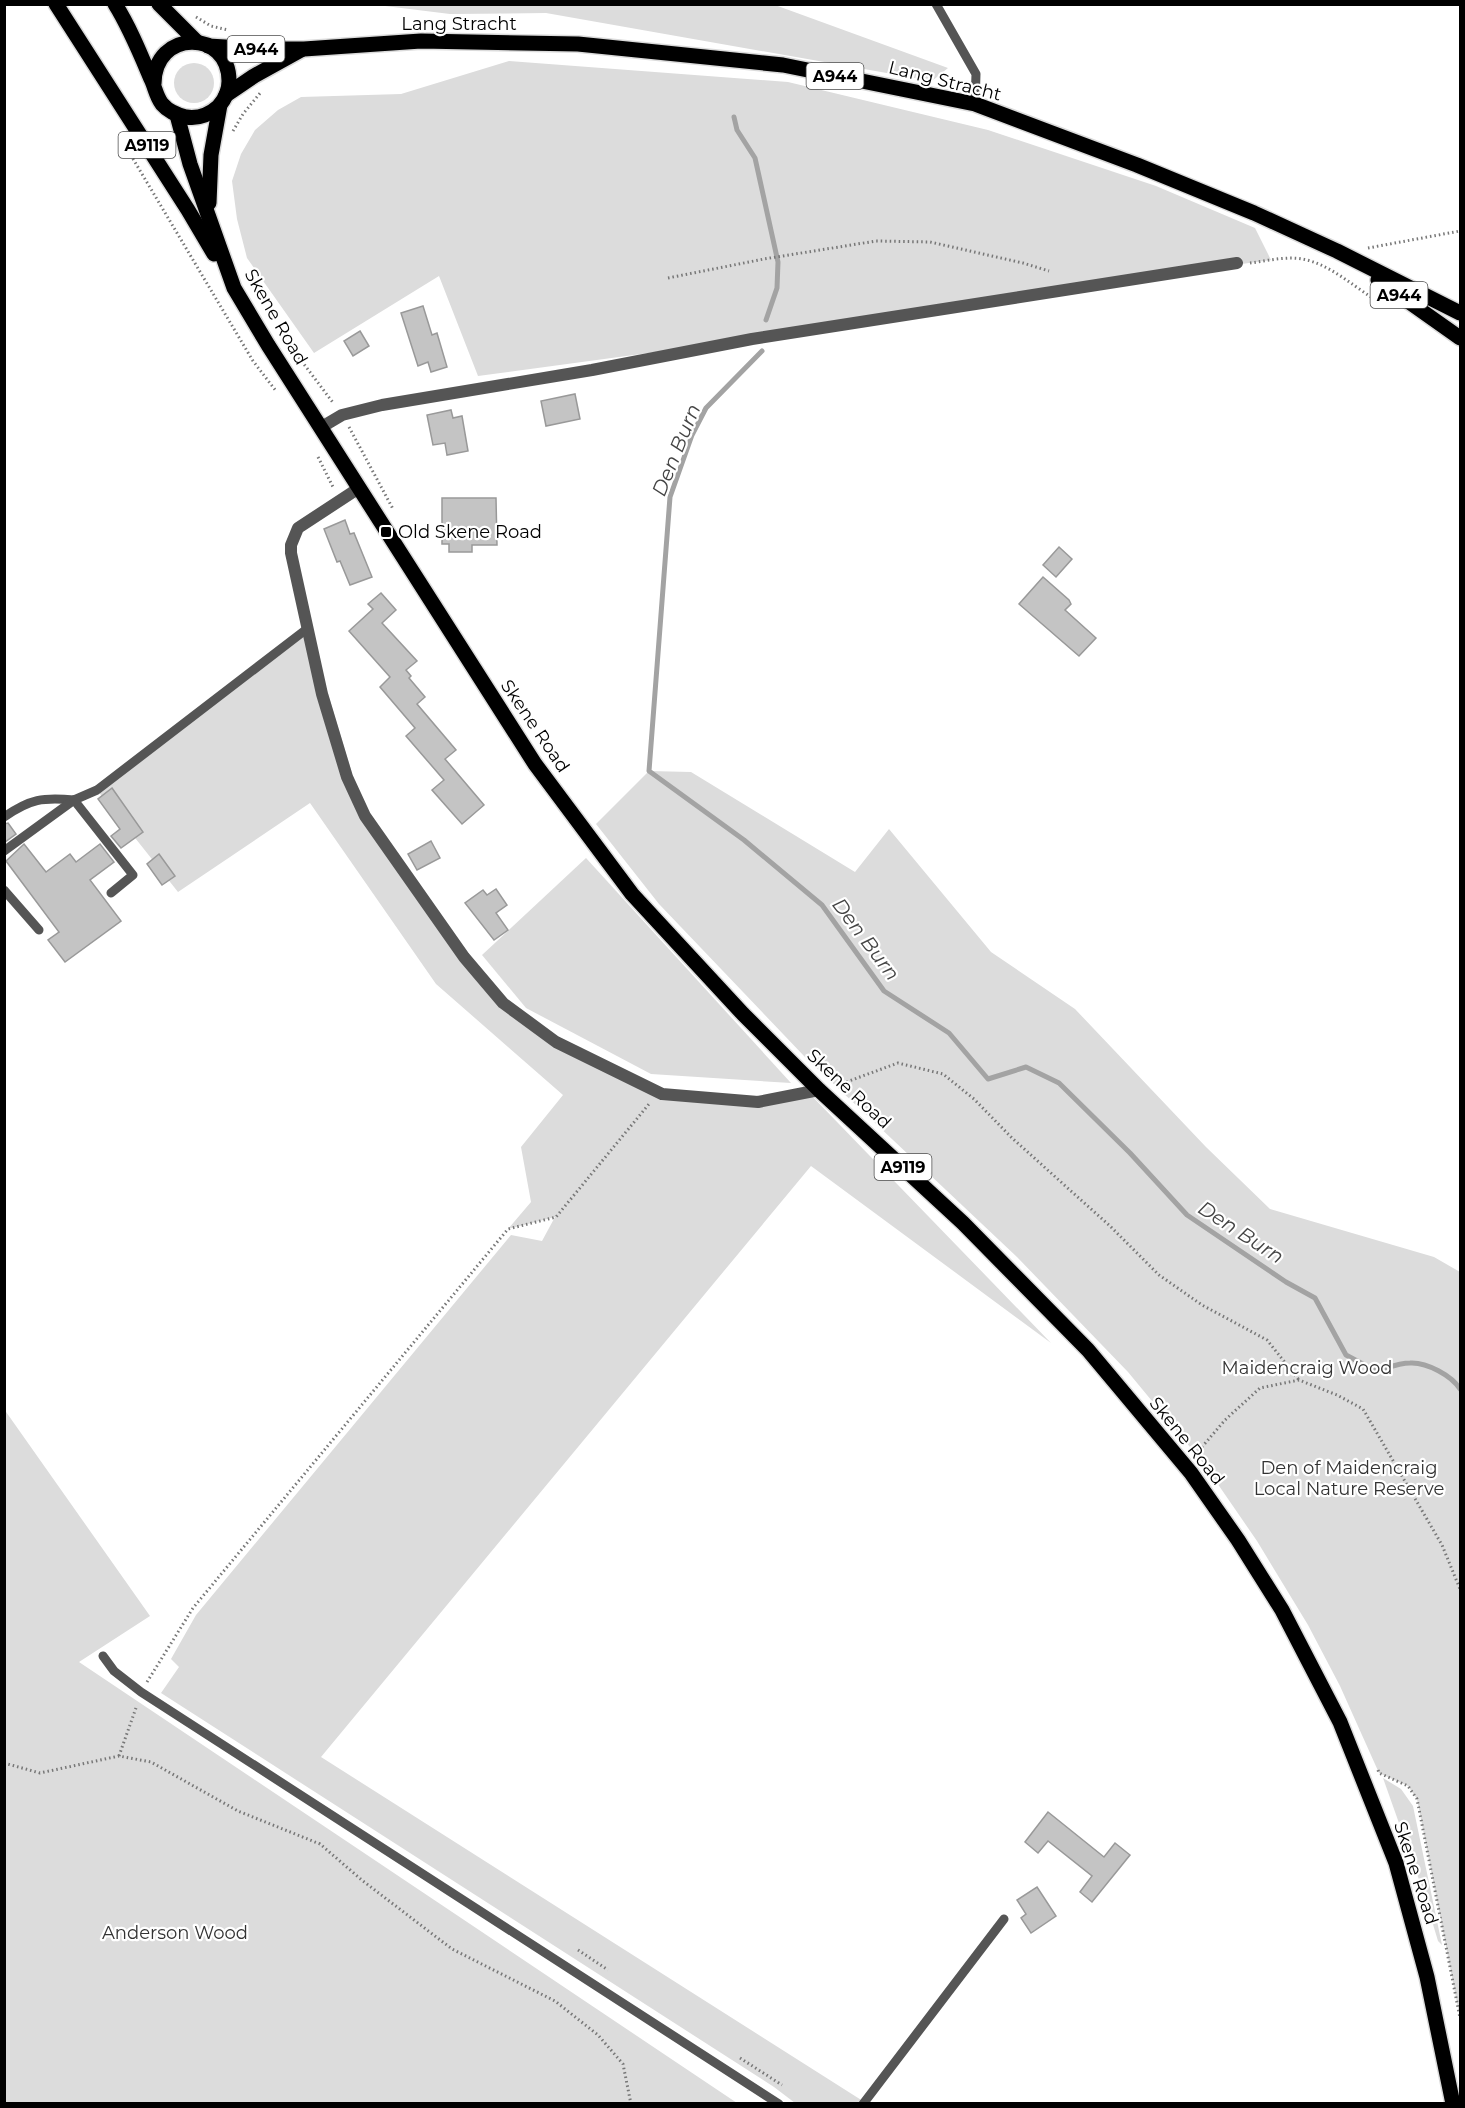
<svg xmlns="http://www.w3.org/2000/svg" width="1465" height="2108" font-family="Montserrat,sans-serif">
<style>
.green{fill:#dcdcdc}
.lines{fill:none;stroke-linecap:round;stroke-linejoin:round}
.stream{stroke:#a3a3a3;stroke-width:5}
.building{fill:#c4c4c4;stroke:#999;stroke-width:1.5}
.primary-casing{stroke:#dbdbdb;stroke-width:18}
.path{stroke:#777;stroke-width:3;stroke-dasharray:1.5 3;stroke-linecap:butt}
.lane{stroke:#555;stroke-width:9}
.street{stroke:#555;stroke-width:12}
.primary{stroke:#000;stroke-width:15}
.poi-dot{fill:#000;stroke:#fff;stroke-width:2}
.labels{text-anchor:middle;stroke-width:4.5;stroke-linejoin:round;paint-order:stroke}
.shield{fill:#fff;stroke:#4c4c4c;stroke-width:1.5}
.shield-label{font-size:16px;font-weight:bold;fill:#000}
.street-label{font-size:18px;fill:#000;stroke:#fff}
.poi-label{font-size:18px;fill:#000;stroke:#fff;text-anchor:start}
.park-label{font-size:18px;fill:#333;stroke:#fff}
.water-label{font-size:20px;font-style:italic;fill:#444;stroke:#fff}
</style>
<rect width="100%" height="100%" fill="#fff"/>
<!-- green -->
<g class="green">
<polygon points="377,5 775,5 948,68 932,81 546,13 450,14"/>
<polygon points="509,61 788,82 988,130 1156,186 1255,228 1271,260 1205,269 752,339 478,376 439,276 314,353 247,258 237,219 232,181 241,154 255,130 278,110 301,97 401,94"/>
<circle cx="194" cy="83" r="20"/>
<polygon points="308,628 365,816 503,1003 556,1042 657,1093 758,1102 808,1092 1051,1343 811,1166 321,1757 866,2103 795,2103 774,2087 161,1693 179,1667 171,1659 196,1615 511,1235 542,1241 555,1217 508,1229 531,1202 521,1147 563,1095 436,984 310,803 178,892 97,790"/>
<polygon points="649,771 691,772 855,872 889,829 991,952 1075,1009 1206,1147 1270,1209 1434,1257 1460,1272 1460,2018 1417,1799 1408,1786 1379,1773 1340,1686 1308,1625 1257,1541 1204,1464 1128,1372 1017,1257 804,1056 659,904 596,824"/>
<polygon points="586,858 791,1083 651,1074 526,1008 482,955"/>
<polygon points="4,1409 150,1616 79,1662 737,2103 5,2103"/>
<polygon points="1383,1778 1401,1789 1413,1806 1442,1945 1438,1941 1422,1888"/>
</g>
<g class="lines">
<!-- stream -->
<g class="stream">
<polyline points="734,117 737,130 755,158 778,262 777,288 766,320"/>
<path d="M762,351l-56,57 -14,27 -22,62 -21,274 95,69 78,65 62,86 65,42 39,46 38,-12 33,16 71,70 57,62 99,67 29,16 31,57 30,16c11,-3 23,-8 34,-8 17,-1 42,13 50,26"/>
</g>
</g>
<!-- building -->
<g class="building">
<polygon points="423,306 432,335 437,333 447,367 431,372 428,362 418,366 401,313"/>
<polygon points="360,331 369,346 353,356 344,341"/>
<polygon points="575,394 580,419 546,426 541,401"/>
<polygon points="451,410 453,418 462,416 468,451 447,455 445,443 433,445 427,415"/>
<polygon points="442,498 496,498 497,545 472,545 472,552 449,552 449,544 442,544"/>
<polygon points="345,520 350,534 354,533 372,577 350,585 340,561 337,562 324,529"/>
<polygon points="1059,547 1072,559 1056,577 1043,565"/>
<polygon points="1043,577 1069,600 1071,604 1065,610 1096,638 1079,656 1019,604"/>
<polygon points="381,593 396,610 382,623 417,661 406,670 411,676 409,678 425,697 417,704 456,750 445,759 484,805 462,824 432,790 444,780 406,736 415,728 380,687 390,677 349,631 373,609 368,604"/>
<polygon points="112,788 143,832 121,848 111,836 120,829 98,799"/>
<polygon points="8,823 16,834 5,842 4,824"/>
<polygon points="431,841 440,858 417,870 408,854"/>
<polygon points="24,844 46,872 70,854 76,862 100,844 114,862 90,880 121,921 65,962 48,940 59,932 6,861"/>
<polygon points="159,854 175,876 162,885 147,864"/>
<polygon points="496,889 507,905 496,913 508,930 494,940 465,903 483,890 487,895"/>
<polygon points="1048,1812 1104,1857 1115,1843 1130,1855 1092,1902 1080,1892 1092,1876 1048,1841 1038,1853 1025,1842"/>
<polygon points="1037,1887 1056,1916 1031,1933 1021,1918 1026,1914 1017,1900"/>
</g>
<g class="lines">
<!-- primary casing -->
<g class="primary-casing">
<g id="primary">
<polyline points="56,4 188,210 214,254"/>
<path d="M115,4c15,24 25,49 36,75 4,8 5,17 11,25 6,7 15,11 24,13 12,2 24,-3 33,-11 6,-7 10,-16 10,-25 0,-52 -75,-52 -75,3"/>
<polyline points="159,4 197,42"/>
<polyline points="208,46 259,49 304,49 421,41 578,44 783,65 975,104 1137,165 1254,213 1337,251 1460,313"/>
<polyline points="226,95 254,76 301,50"/>
<polyline points="177,115 190,164 234,288 268,345 535,764 632,894 743,1014 819,1090 963,1223 1088,1350 1191,1473 1238,1540 1282,1610 1340,1722 1396,1863 1427,1977 1453,2104"/>
<polyline points="209,203 211,155 220,105"/>
<polyline points="1378,280 1460,338"/>
</g>
</g>
<!-- path -->
<g class="path">
<polyline points="196,17 211,26 228,30"/>
<polyline points="233,131 243,114 261,92"/>
<polyline points="126,147 253,361 276,391"/>
<polyline points="1368,248 1460,231"/>
<path d="M1250,263c17,-2 35,-7 52,-4 25,4 49,25 69,38"/>
<polyline points="668,278 764,259 876,241 930,242 1023,263 1049,271"/>
<polyline points="288,343 334,404"/>
<polyline points="349,427 393,509"/>
<polyline points="318,457 334,489"/>
<polyline points="838,1085 898,1063 943,1074 974,1099 1013,1139 1109,1225 1159,1275 1202,1305 1267,1340 1299,1380"/>
<polyline points="1196,1454 1225,1420 1260,1388 1299,1380 1337,1395 1363,1409 1442,1545 1460,1589"/>
<polyline points="147,1682 193,1608 508,1229 556,1217 649,1104"/>
<polyline points="119,1756 137,1705"/>
<polyline points="4,1763 40,1773 119,1756 151,1762 238,1811 320,1844 363,1881 452,1949 555,2001 598,2035 623,2064 631,2104"/>
<polyline points="1378,1770 1379,1773 1408,1786 1417,1799 1460,2018"/>
<polyline points="578,1950 608,1970"/>
<polyline points="740,2058 782,2085"/>
</g>
<!-- lane -->
<g class="lane">
<polyline points="936,4 976,74 975,104"/>
<path d="M4,817c26,-18 39,-20 70,-17"/>
<polyline points="4,851 74,800"/>
<polyline points="4,890 39,930"/>
<polyline points="111,893 133,875 74,800 97,790 308,628"/>
<polyline points="103,1656 114,1671 141,1692 779,2104"/>
<polyline points="863,2104 1004,1919"/>
</g>
<!-- street -->
<g class="street">
<polyline points="320,428 342,415 382,405 592,370 752,339 1237,263"/>
<polyline points="359,488 298,528 291,545 291,553 322,694 347,777 365,816 464,957 503,1003 556,1042 662,1094 758,1102 819,1090"/>
</g>
<!-- primary -->
<use href="#primary" class="primary"/>
</g>
<!-- markers -->
<rect class="poi-dot" x="380" y="526" width="12" height="12" rx="3"/>
<g class="labels">
<!-- shield labels -->
<g class="shield">
<rect x="227.5" y="36" width="57" height="26" rx="4.5"/>
<rect x="806.5" y="63" width="57" height="26" rx="4.5"/>
<rect x="118.5" y="132" width="57" height="26" rx="4.5"/>
<rect x="1370.5" y="282" width="57" height="26" rx="4.5"/>
<rect x="874.5" y="1154" width="57" height="26" rx="4.5"/>
</g>
<g class="shield-label">
<text x="256" y="55">A944</text>
<text x="835" y="82">A944</text>
<text x="147" y="151">A9119</text>
<text x="1399" y="301">A944</text>
<text x="903" y="1173">A9119</text>
</g>
<!-- street labels -->
<g class="street-label">
<text x="459" y="30">Lang Stracht</text>
<text transform="translate(945 81) rotate(14)" y="6">Lang Stracht</text>
<text transform="translate(276 317) rotate(60)" y="6">Skene Road</text>
<text transform="translate(535 726) rotate(56)" y="6">Skene Road</text>
<text transform="translate(849 1089) rotate(43)" y="6">Skene Road</text>
<text transform="translate(1187 1441) rotate(51)" y="6">Skene Road</text>
<text transform="translate(1416 1873) rotate(72)" y="6">Skene Road</text>
</g>
<!-- poi labels -->
<g class="poi-label">
<text x="398" y="538">Old Skene Road</text>
</g>
<!-- park labels -->
<g class="park-label">
<text x="1307" y="1374">Maidencraig Wood</text>
<text x="1349" y="1474">Den of Maidencraig<tspan x="1349" dy="21">Local Nature Reserve</tspan></text>
<text x="175" y="1939">Anderson Wood</text>
</g>
<!-- water labels -->
<g class="water-label">
<text transform="translate(676 450) rotate(-68)" y="7">Den Burn</text>
<text transform="translate(866 939) rotate(53)" y="7">Den Burn</text>
<text transform="translate(1241 1232) rotate(33)" y="7">Den Burn</text>
</g>
</g>
<!-- border -->
<rect width="1465" height="2108" fill="none" stroke="#000000" stroke-width="12"/>
</svg>
